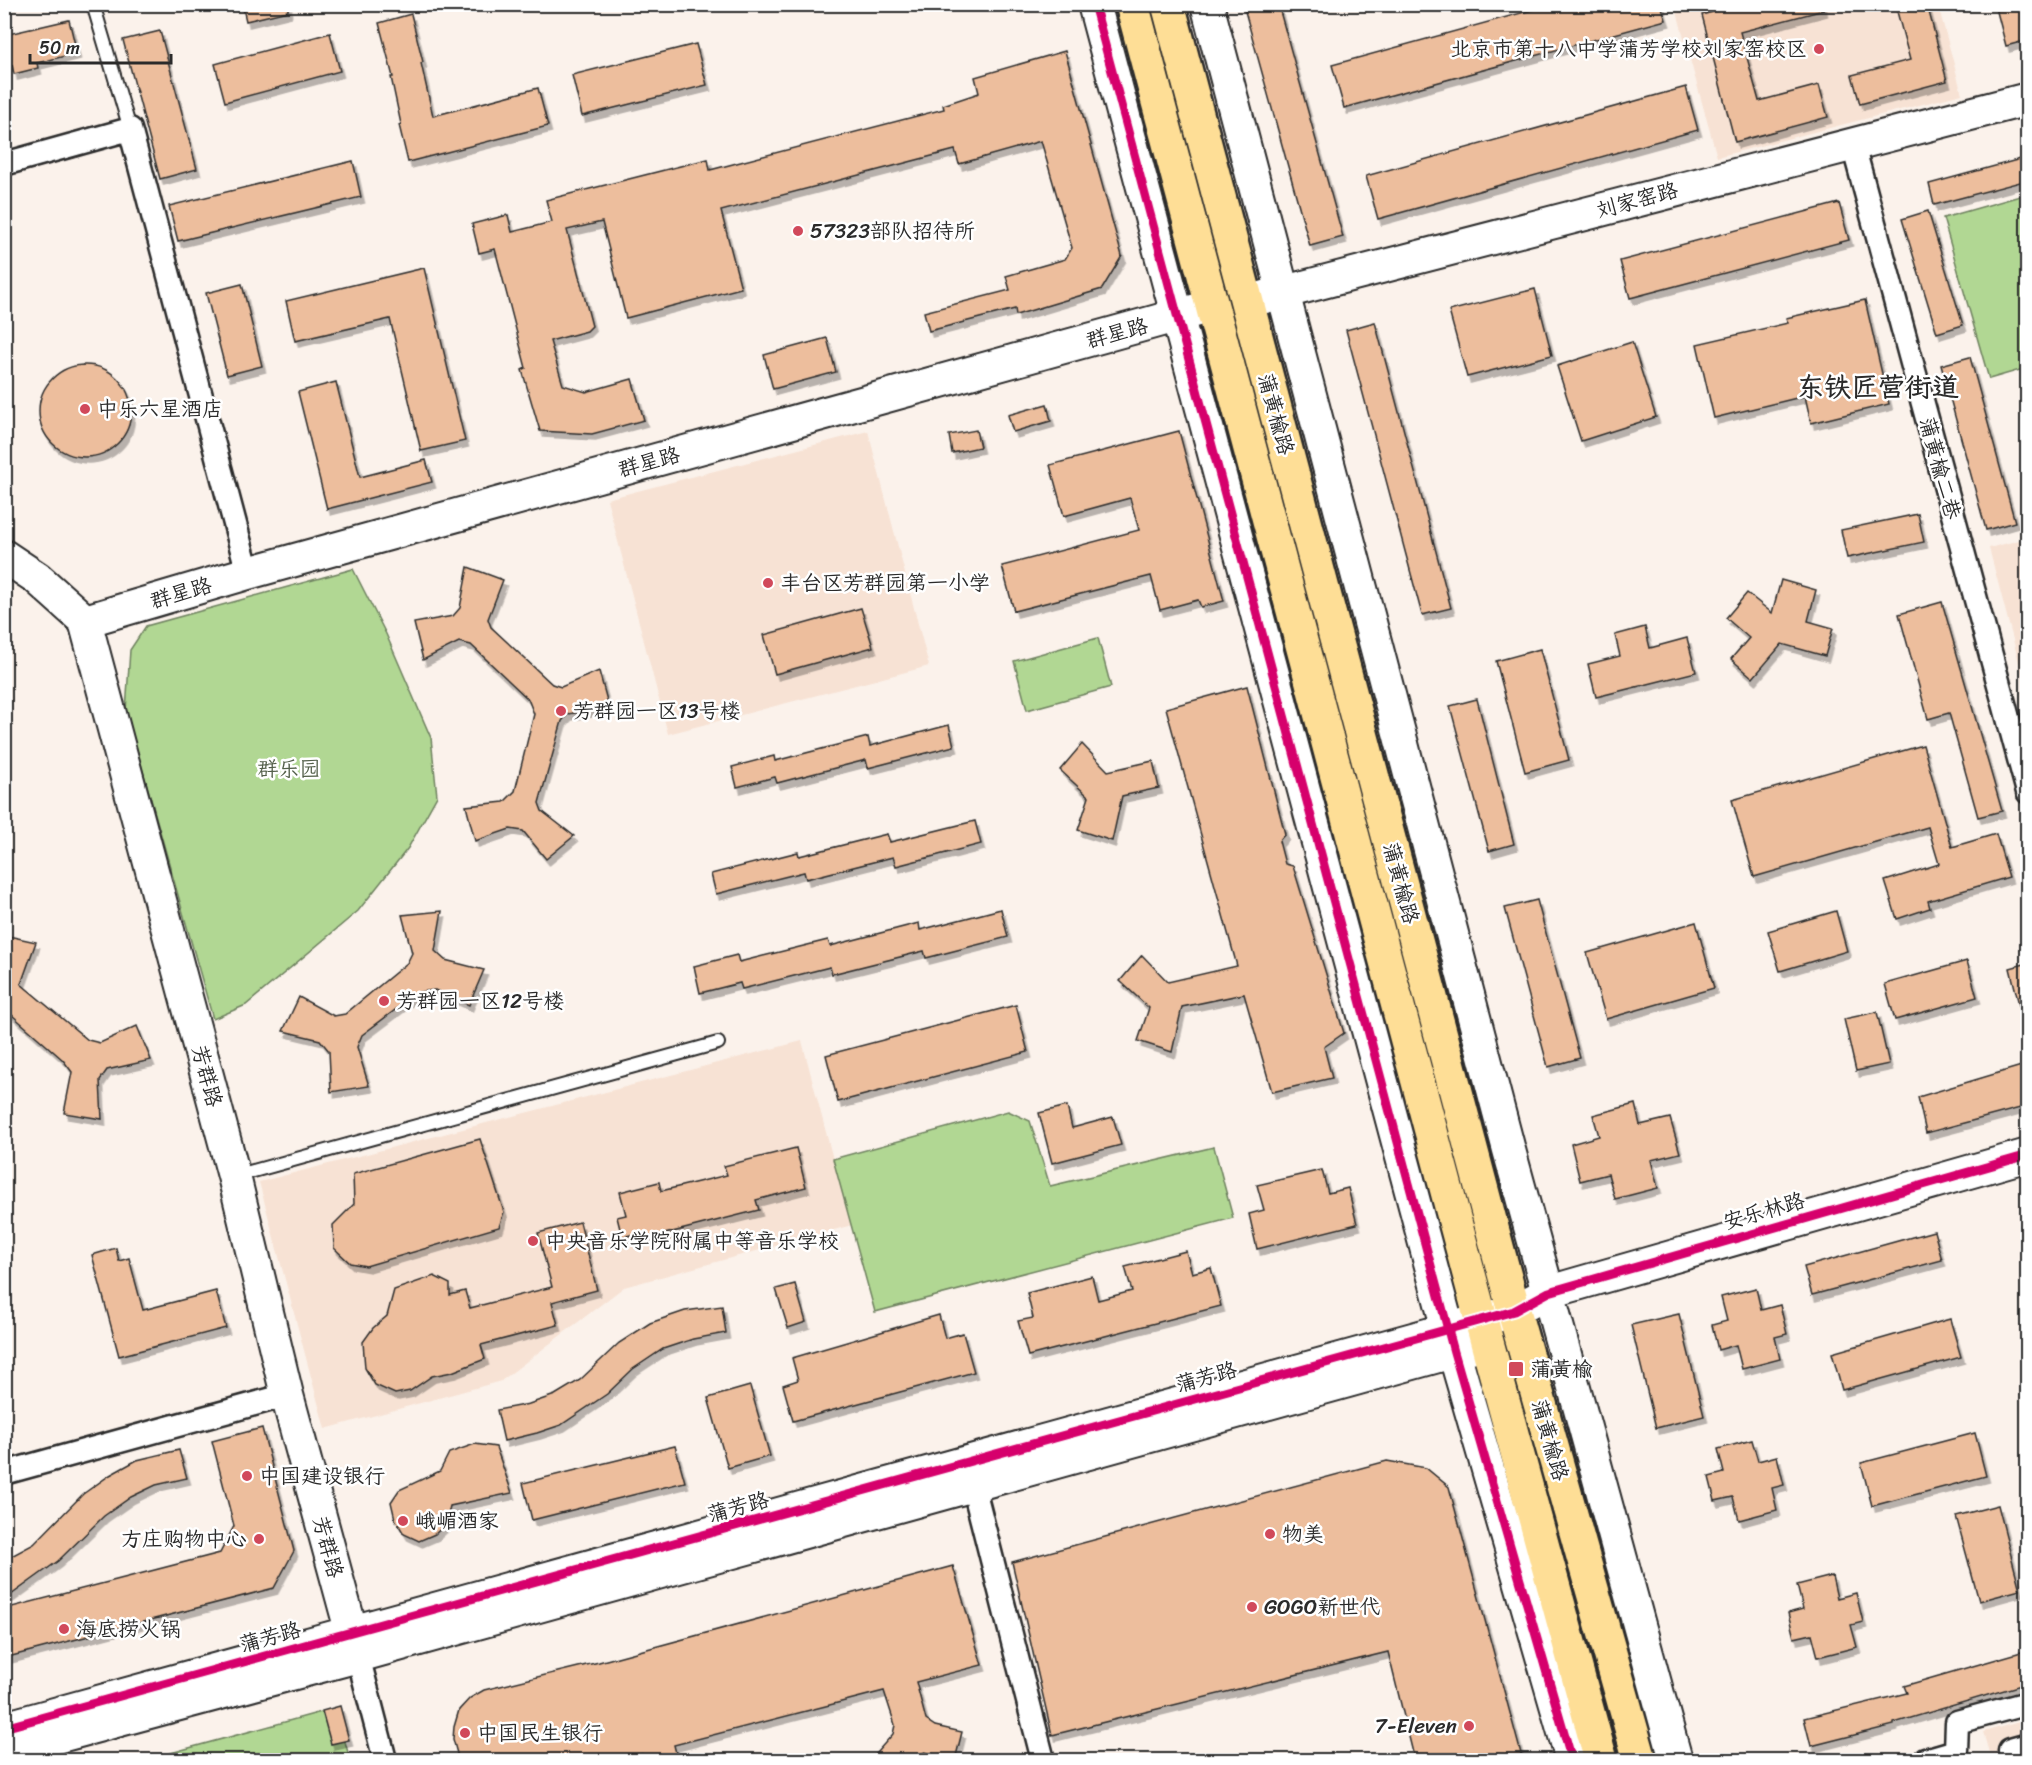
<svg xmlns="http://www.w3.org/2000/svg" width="2032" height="1765" font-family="Sriracha,'LXGW WenKai TC',sans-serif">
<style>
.built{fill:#f7e2d4}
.green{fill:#b1d793;stroke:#6e815f;stroke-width:1.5}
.building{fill:#edbe9d;stroke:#2b2b2b;stroke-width:1.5;filter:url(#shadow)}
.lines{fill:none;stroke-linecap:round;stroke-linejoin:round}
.lane-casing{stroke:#2b2b2b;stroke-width:16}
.street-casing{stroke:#2b2b2b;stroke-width:27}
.secondary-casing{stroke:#2b2b2b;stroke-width:36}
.primary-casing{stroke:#2b2b2b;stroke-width:38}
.lane{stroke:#fff;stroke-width:12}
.street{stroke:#fff;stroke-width:22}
.secondary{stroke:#fff;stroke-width:32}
.primary{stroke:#fede96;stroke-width:33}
.cycleway-casing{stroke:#fff;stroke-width:13}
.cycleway{stroke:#d6006c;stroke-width:9}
.poi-dot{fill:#d1495b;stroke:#fff;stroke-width:2}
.labels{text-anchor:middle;stroke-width:5;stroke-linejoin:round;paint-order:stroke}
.poi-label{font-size:21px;fill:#2b2b2b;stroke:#fff;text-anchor:start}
.street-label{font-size:21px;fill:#2b2b2b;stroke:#fff}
.park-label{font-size:21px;fill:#535f4a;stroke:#fff}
.district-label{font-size:27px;font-weight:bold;fill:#2b2b2b;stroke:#fff}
</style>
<defs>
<filter id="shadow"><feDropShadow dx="3.5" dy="6" stdDeviation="0" flood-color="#0004"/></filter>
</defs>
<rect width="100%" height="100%" fill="#fbf2eb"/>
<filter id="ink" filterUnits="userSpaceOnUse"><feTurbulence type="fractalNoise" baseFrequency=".0167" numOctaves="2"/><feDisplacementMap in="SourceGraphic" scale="12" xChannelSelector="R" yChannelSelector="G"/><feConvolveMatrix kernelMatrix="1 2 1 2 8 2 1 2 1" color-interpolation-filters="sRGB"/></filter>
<g filter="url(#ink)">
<!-- built -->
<g class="built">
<polygon points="1675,5 1938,5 1962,94 1717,157"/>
<polygon points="868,431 929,666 668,734 607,499"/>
<polygon points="2027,538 2028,538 2027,693 1989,548"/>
<polygon points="802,1041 833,1159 852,1225 624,1287 501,1381 325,1429 259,1182"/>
<polygon points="2027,1720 2027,1760 1991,1760 1983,1732"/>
</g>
<!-- green -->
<g class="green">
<polygon points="2027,194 2027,368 1989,379 1943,218"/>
<polygon points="353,569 386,634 431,738 437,796 408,848 358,911 246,1005 213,1019 126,711 130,650 146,626"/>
<polygon points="1098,638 1111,687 1027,710 1014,661"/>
<polygon points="1008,1111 1030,1121 1050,1186 1214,1147 1233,1218 875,1312 833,1159"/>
<polygon points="336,1708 350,1760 145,1760"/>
</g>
<!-- building -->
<g class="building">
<polygon points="242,4 288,4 288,11 246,21"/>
<polygon points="1243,4 1278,4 1343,237 1310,246"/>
<polygon points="1554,4 1661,4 1666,20 1344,108 1332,65"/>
<polygon points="1741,4 1823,4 1824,10 1740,32 1759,101 1819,85 1828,117 1735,142 1702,15"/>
<polygon points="1895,4 1927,4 1947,81 1860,104 1852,75 1910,60"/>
<polygon points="1995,4 2028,4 2028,40 2006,46"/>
<polygon points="411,14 423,62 421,63 433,116 538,88 548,126 408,162 399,125 401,124 391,77 393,77 379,23"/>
<polygon points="69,20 77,53 37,63 38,68 14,74 12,65 4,67 4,35"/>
<polygon points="160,31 197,169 160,179 123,40"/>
<polygon points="330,33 340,71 225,102 215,64"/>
<polygon points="696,44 707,85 582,116 572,75"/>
<polygon points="1065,51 1122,256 1102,289 1016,315 1015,309 929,331 924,312 1010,290 1006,276 1065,259 1072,248 1041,141 959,164 955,150 721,211 741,288 626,318 602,222 567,230 592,326 587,331 550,341 563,385 586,392 632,379 644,420 592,434 540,431 522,370 526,368 495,249 479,253 472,224 508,215 512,232 552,222 546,200 708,159 710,170 944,109 943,105 979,93 975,77"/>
<polygon points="1686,87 1698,130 1378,219 1366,176"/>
<polygon points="2028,157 2028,180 1934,205 1929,184"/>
<polygon points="353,161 361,197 178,241 169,206"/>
<polygon points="1839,203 1849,240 1630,298 1620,261"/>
<polygon points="1928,211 1963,325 1937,333 1902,219"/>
<polygon points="424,268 465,441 421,451 390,319 295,341 286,301"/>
<polygon points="242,284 262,366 227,375 206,293"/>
<polygon points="1535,289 1552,355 1467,377 1449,311"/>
<polygon points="1865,300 1889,404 1811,423 1805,396 1714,418 1697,344 1788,323 1786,318"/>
<polygon points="1375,322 1451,608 1422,615 1346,330"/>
<polygon points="827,338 836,372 773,389 764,355"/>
<polygon points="1632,342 1656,417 1581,441 1557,366"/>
<polygon points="1970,357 2015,522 1986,530 1941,365"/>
<circle cx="85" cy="411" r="46"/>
<polygon points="336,382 360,477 426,460 432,482 327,509 298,392"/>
<polygon points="1047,404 1051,421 1013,432 1008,415"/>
<polygon points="976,430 980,447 952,453 949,435"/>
<polygon points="1179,431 1224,601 1201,607 1198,600 1160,610 1151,576 1014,611 1002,566 1139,530 1130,498 1064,516 1050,465"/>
<polygon points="1918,514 1924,542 1847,558 1841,530"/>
<polygon points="468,567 503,580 488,619 491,627 552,684 561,687 599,671 609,708 568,714 562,721 539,803 542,811 574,836 546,859 523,831 510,829 475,841 466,806 504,802 515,791 534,714 528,699 471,645 459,642 423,660 414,623 453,616 460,608"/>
<polygon points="1781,580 1816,590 1808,621 1833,628 1825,656 1782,644 1753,678 1731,659 1749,638 1726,618 1747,593 1772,613"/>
<polygon points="1942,602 2002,811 1978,817 1949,713 1928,719 1899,614"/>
<polygon points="861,608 873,647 775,674 764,635"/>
<polygon points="1645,627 1650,648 1687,638 1696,672 1596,697 1588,664 1620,656 1615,635"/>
<polygon points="1540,649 1569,760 1525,772 1496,661"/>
<polygon points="1247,686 1285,834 1279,841 1285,864 1293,866 1344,1033 1324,1047 1332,1078 1272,1092 1244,994 1182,1007 1172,1052 1138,1041 1149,1008 1120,981 1142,955 1168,982 1237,966 1166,708"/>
<polygon points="1477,699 1514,844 1489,851 1450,706"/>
<polygon points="949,725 954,746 868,768 866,760 777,783 775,777 737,787 732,767 774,756 775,761 868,737 870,746"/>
<polygon points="1082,744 1108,771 1153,761 1159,788 1122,796 1112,841 1078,830 1089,797 1060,770"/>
<polygon points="1923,745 1952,847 1996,834 2009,877 1928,901 1930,908 1897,919 1885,881 1939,864 1928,827 1754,877 1732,800"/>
<polygon points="975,821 981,844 896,866 893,857 806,879 804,872 716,894 711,874 798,852 799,856 887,834 890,842"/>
<polygon points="1537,900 1580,1058 1548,1067 1505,908"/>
<polygon points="1001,909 1008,937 926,958 924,951 832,974 830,967 742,989 740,983 700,993 694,966 737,955 739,962 828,940 830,946 919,923 920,930"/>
<polygon points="442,911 435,951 445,960 484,970 469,1005 435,990 419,992 362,1035 357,1047 369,1086 331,1092 329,1051 320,1040 283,1031 299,997 334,1016 345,1014 407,963 412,953 402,915"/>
<polygon points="1836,911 1847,951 1780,971 1768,931"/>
<polygon points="1696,922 1714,988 1606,1019 1587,953"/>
<polygon points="4,935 36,942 21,984 88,1040 100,1043 137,1026 151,1060 107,1070 100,1080 102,1119 64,1113 72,1072 63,1060 4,1008"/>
<polygon points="1967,961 1977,997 1895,1020 1885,984"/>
<polygon points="2028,963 2028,1017 2022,1017 2010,968"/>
<polygon points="1016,1005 1028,1052 838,1102 826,1055"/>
<polygon points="1877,1012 1889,1064 1856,1071 1844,1019"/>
<polygon points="2028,1064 2028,1106 1926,1133 1918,1097"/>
<polygon points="1635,1104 1640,1125 1670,1118 1680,1153 1651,1160 1658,1188 1615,1199 1608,1174 1580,1181 1571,1144 1599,1136 1593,1115"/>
<polygon points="1067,1106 1072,1128 1113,1117 1121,1145 1052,1163 1039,1113"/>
<polygon points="480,1139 504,1212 499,1227 366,1266 350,1263 334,1248 333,1225 354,1204 353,1174"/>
<polygon points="796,1148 806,1187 756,1200 759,1210 633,1242 631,1235 622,1237 617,1217 626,1215 620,1192 659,1182 661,1191 727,1175 724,1166"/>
<polygon points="1322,1170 1328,1193 1348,1188 1357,1224 1257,1249 1249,1214 1264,1210 1257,1185"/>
<polygon points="580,1222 597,1290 552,1302 558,1325 481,1345 485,1359 452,1372 432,1376 410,1391 395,1394 375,1385 365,1368 363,1342 373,1328 387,1316 394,1290 434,1276 450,1284 450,1295 465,1291 470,1308 552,1287 538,1233"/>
<polygon points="1934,1231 1942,1260 1812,1295 1804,1267"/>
<polygon points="116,1248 119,1261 129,1258 143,1310 216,1291 226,1328 119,1356 92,1255"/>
<polygon points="1186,1251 1192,1273 1211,1268 1221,1306 1028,1356 1018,1321 1033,1318 1027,1293 1092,1276 1098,1300 1132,1291 1125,1267"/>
<polygon points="795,1284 806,1322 788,1328 776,1289"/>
<polygon points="1756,1288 1761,1310 1780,1305 1787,1334 1775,1337 1780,1359 1742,1369 1736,1345 1718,1350 1712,1325 1727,1321 1721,1297"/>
<polygon points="722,1306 726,1333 693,1339 663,1349 633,1369 607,1394 561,1425 537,1433 504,1441 497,1410 529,1404 555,1395 580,1380 619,1343 650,1323 685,1311"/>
<polygon points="1679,1314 1704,1416 1656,1428 1631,1325"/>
<polygon points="939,1315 945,1338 963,1333 974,1372 793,1421 783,1385 798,1380 792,1358"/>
<polygon points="1950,1319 1961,1357 1842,1390 1832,1353"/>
<polygon points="750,1386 770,1456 728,1468 708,1398"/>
<polygon points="262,1428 294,1551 274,1588 4,1658 4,1609 220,1553 234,1526 212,1441"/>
<polygon points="1975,1433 1986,1476 1872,1506 1861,1463"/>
<polygon points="1752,1440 1758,1461 1777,1456 1784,1485 1772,1488 1777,1510 1739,1520 1733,1497 1715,1501 1709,1477 1724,1473 1718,1449"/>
<polygon points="475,1444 496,1447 512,1493 450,1506 446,1524 435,1534 419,1541 404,1534 395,1519 391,1502 399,1490 440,1471 449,1453"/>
<polygon points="675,1446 685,1482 532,1520 523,1483"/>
<polygon points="179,1450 187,1478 156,1485 131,1497 104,1516 58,1561 4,1600 4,1560 34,1544 83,1494 110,1475 137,1460"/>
<polygon points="1387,1461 1426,1468 1449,1487 1523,1761 1415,1761 1388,1652 1052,1735 1012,1562"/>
<polygon points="1998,1505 2020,1590 1979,1601 1956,1516"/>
<polygon points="953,1566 982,1665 916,1682 926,1720 935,1726 962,1732 955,1760 925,1752 912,1757 909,1761 869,1761 893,1734 895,1725 884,1691 674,1745 678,1761 644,1761 642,1754 615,1761 459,1761 453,1739 454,1727 459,1710 470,1698 484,1690 599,1662"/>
<polygon points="1832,1576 1837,1598 1856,1593 1863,1622 1851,1625 1857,1647 1818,1657 1812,1634 1794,1638 1788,1613 1803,1609 1797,1585"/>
<polygon points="2028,1650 2028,1683 1894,1723 1894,1725 1811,1746 1804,1718 1907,1693 1904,1686"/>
<polygon points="340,1706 349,1740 331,1744 322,1711"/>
</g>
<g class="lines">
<!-- lane casing -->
<g class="lane-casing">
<g id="lane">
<polyline points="93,4 130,129"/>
<polyline points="235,1176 718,1043"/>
</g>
</g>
<!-- street casing -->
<g class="street-casing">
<g id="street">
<polyline points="1853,145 2028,792"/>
<polyline points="4,164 130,129 248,573"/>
<polyline points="4,1473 287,1395"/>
<polyline points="973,1485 1043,1760"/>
<polyline points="358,1656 385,1760"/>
<polyline points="1925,1760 1956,1751 1957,1722 2028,1703"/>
<polyline points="2012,1760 2010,1750 2028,1745"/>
</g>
</g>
<!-- secondary casing -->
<g class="secondary-casing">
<g id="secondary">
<polyline points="1094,4 1454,1352 1572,1760"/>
<polyline points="1207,4 1509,1150 1676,1760"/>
<polyline points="1265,297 2028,99"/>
<polyline points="4,556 37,578 85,621 234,1176 287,1395 357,1652"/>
<polyline points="85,621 248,573 1197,310"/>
<polyline points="4,1728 1514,1311 1549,1292 2028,1155"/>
<polyline points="4,1751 358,1656 1474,1346"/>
</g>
</g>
<!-- primary casing -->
<g class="primary-casing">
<g id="primary">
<polyline points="1132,4 1487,1342 1601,1760"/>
<polyline points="1168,4 1514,1311 1640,1760"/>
</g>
</g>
<!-- lane -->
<use href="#lane" class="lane"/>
<!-- street -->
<use href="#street" class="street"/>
<!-- secondary -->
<use href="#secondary" class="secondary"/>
<!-- primary -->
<use href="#primary" class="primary"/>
<!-- cycleway casing -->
<g class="cycleway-casing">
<g id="cycleway">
<polyline points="1094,4 1454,1352 1572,1760"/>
<polyline points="4,1728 1514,1311 1549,1292 2028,1155"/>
</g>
</g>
<!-- cycleway -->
<use href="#cycleway" class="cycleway"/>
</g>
</g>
<!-- markers -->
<g class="poi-dot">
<circle cx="1819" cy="49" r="6"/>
<circle cx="798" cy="231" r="6"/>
<circle cx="85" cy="409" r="6"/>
<circle cx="768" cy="583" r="6"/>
<circle cx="561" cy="711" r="6"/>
<circle cx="384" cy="1001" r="6"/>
<circle cx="533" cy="1241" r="6"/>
<rect x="1508" y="1361" width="16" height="16" rx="3"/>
<circle cx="247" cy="1476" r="6"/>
<circle cx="403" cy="1521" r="6"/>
<circle cx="1270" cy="1534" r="6"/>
<circle cx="259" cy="1539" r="6"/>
<circle cx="1252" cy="1607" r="6"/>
<circle cx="64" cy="1629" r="6"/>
<circle cx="1469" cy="1726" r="6"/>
<circle cx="465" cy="1733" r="6"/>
</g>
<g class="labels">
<!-- poi labels -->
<g class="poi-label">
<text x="1807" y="56" text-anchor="end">北京市第十八中学蒲芳学校刘家窑校区</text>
<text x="810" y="238">57323部队招待所</text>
<text x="97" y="416">中乐六星酒店</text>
<text x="780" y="590">丰台区芳群园第一小学</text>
<text x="573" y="718">芳群园一区13号楼</text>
<text x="396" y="1008">芳群园一区12号楼</text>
<text x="545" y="1248">中央音乐学院附属中等音乐学校</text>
<text x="1530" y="1376">蒲黄榆</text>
<text x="259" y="1483">中国建设银行</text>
<text x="415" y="1528">峨嵋酒家</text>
<text x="1282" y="1541">物美</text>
<text x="247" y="1546" text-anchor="end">方庄购物中心</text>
<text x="1264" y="1614">GOGO新世代</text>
<text x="76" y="1636">海底捞火锅</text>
<text x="1457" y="1733" text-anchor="end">7-Eleven</text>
<text x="477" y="1740">中国民生银行</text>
</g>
<!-- street labels -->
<g class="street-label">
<text transform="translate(1637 200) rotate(-15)" y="7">刘家窑路</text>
<text transform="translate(1117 333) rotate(-15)" y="7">群星路</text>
<text transform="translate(1276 414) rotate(75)" y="7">蒲黄榆路</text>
<text transform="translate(649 462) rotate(-15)" y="7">群星路</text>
<text transform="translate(1940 468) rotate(75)" y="7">蒲黄榆二巷</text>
<text transform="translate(181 593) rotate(-16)" y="7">群星路</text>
<text transform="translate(1401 883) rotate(75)" y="7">蒲黄榆路</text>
<text transform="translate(207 1076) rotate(75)" y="7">芳群路</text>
<text transform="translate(1764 1211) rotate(-16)" y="7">安乐林路</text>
<text transform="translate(1206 1377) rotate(-15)" y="7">蒲芳路</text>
<text transform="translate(1550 1440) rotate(74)" y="7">蒲黄榆路</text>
<text transform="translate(738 1507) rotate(-15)" y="7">蒲芳路</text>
<text transform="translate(328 1547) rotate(75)" y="7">芳群路</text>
<text transform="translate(270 1637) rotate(-15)" y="7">蒲芳路</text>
</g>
<!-- park labels -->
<g class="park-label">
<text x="289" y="776">群乐园</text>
</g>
<!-- district labels -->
<g class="district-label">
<text x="1878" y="396">东铁匠营街道</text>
</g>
</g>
<!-- margin -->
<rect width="2032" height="1765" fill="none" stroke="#fff" stroke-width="24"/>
<rect x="12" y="12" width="2008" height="1741" fill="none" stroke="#2b2b2b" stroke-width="2" filter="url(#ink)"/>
<!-- scale -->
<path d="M30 54v9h141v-9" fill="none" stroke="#2b2b2b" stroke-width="3"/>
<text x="39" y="54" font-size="18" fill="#2b2b2b" stroke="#ffffff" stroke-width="4.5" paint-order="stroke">50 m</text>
</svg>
